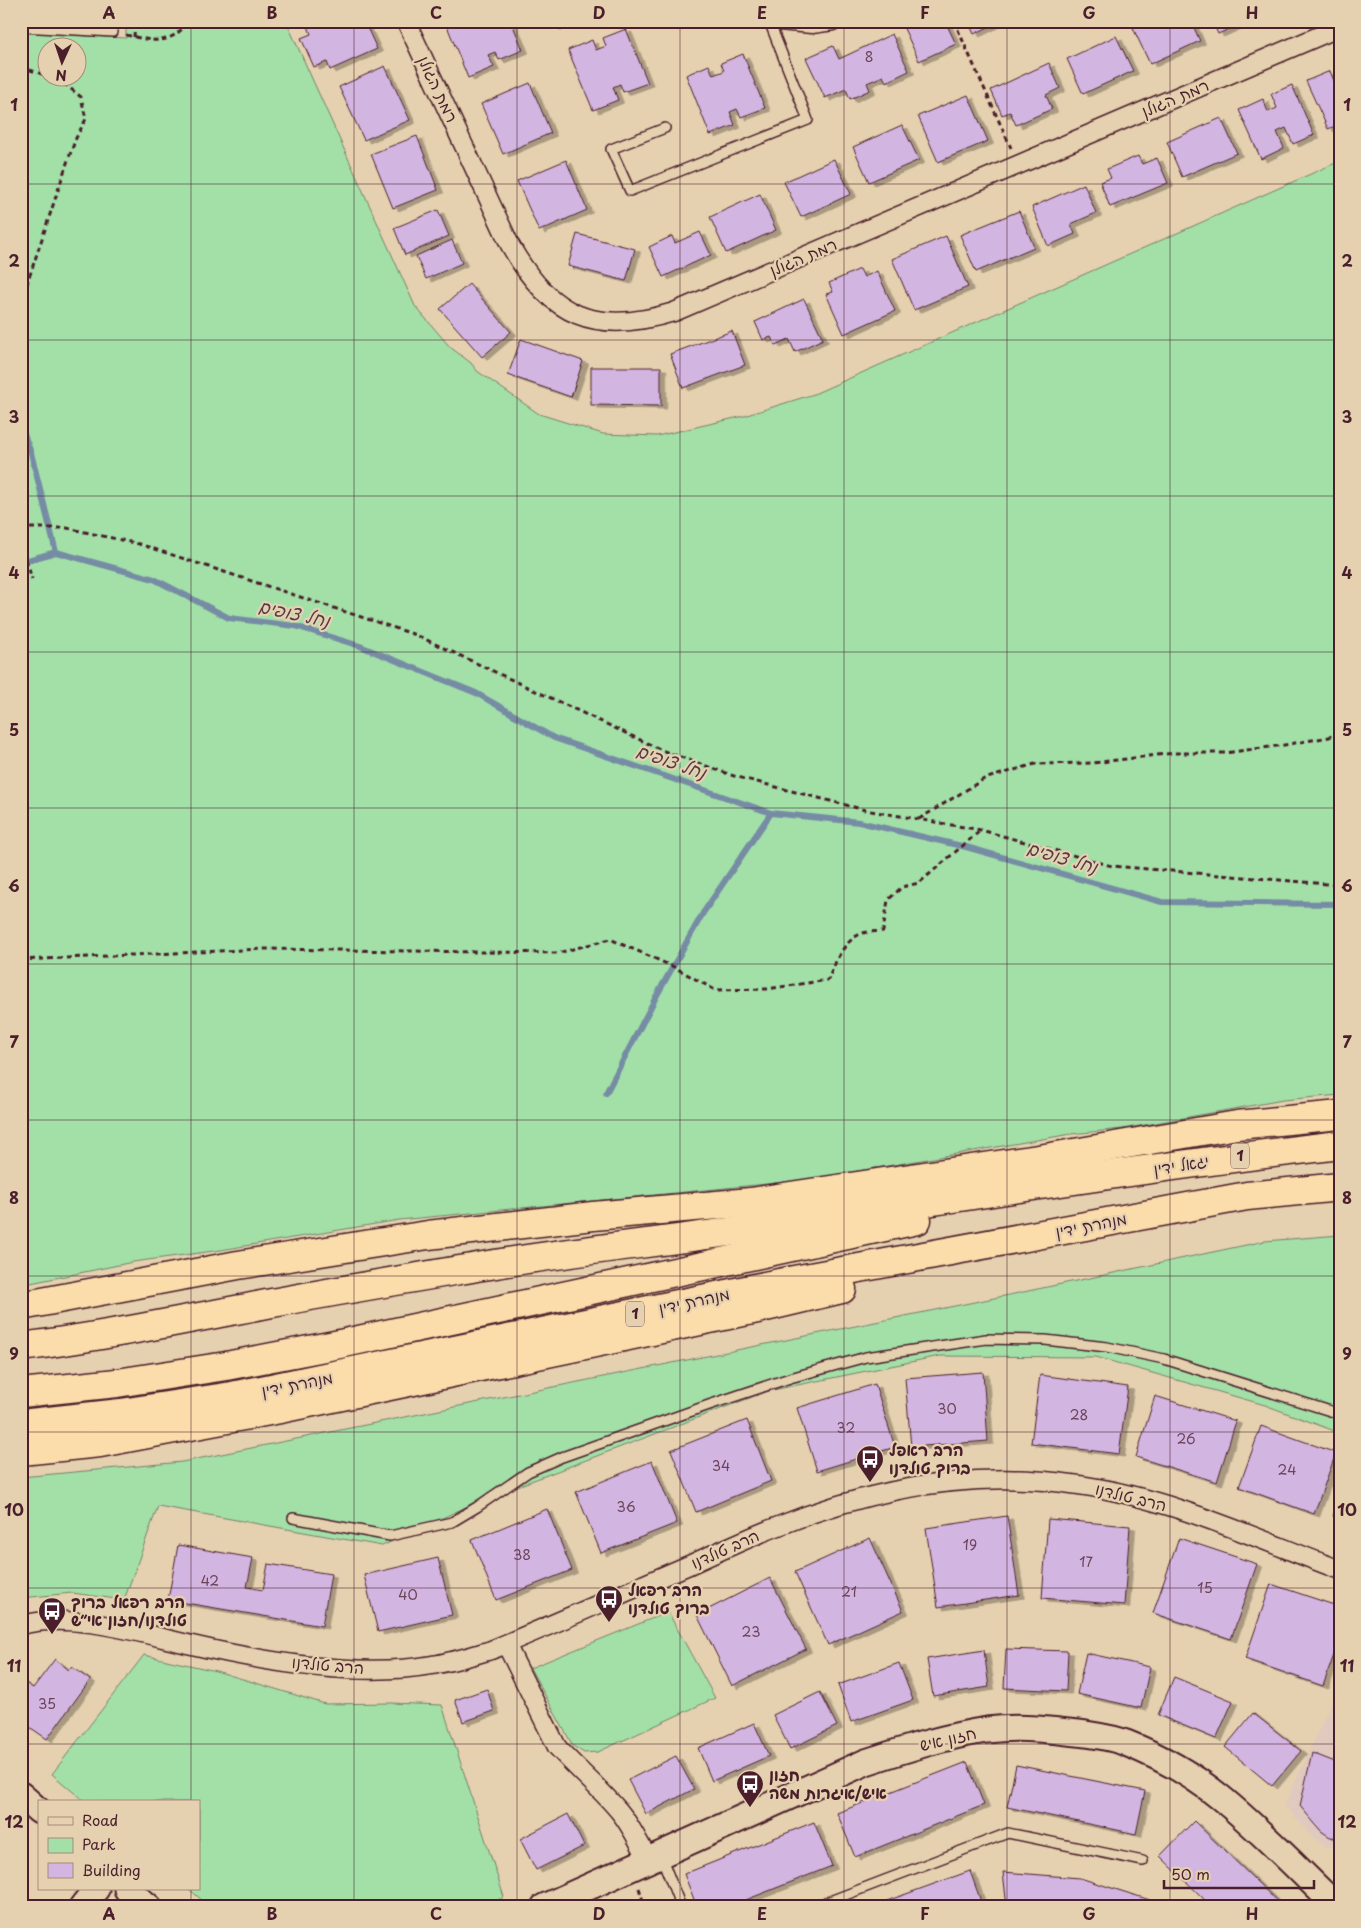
<svg xmlns="http://www.w3.org/2000/svg" width="1361" height="1928" font-family="'Playpen Sans','Playpen Sans Hebrew',sans-serif">
<style>
.built{fill:#e0c9be}
.green{fill:#a2e0a8;stroke:#76806a;fill-rule:evenodd}
.lines{fill:none;stroke-linecap:round;stroke-linejoin:round}
.stream{stroke:#768ca4;stroke-width:6}
.building{fill:#d3b5e2;stroke:#4a1f2b;filter:url(#shadow)}
.lane-casing{stroke:#4a1f2b;stroke-width:12}
.street-casing{stroke:#4a1f2b;stroke-width:21}
.secondary-casing{stroke:#4a1f2b;stroke-width:29}
.highway-casing{stroke:#4a1f2b;stroke-width:31}
.path{stroke:#4a1f2b;stroke-width:3;stroke-dasharray:5 4;stroke-linecap:butt}
.lane{stroke:#e5d1af;stroke-width:9}
.street{stroke:#e5d1af;stroke-width:18}
.secondary{stroke:#e5d1af;stroke-width:25}
.highway{stroke:#fbddab;stroke-width:28}
.grid{fill:none;stroke:#4a1f2b;stroke-width:1;stroke-opacity:0.55}
.labels{text-anchor:middle;stroke-width:4.5;stroke-linejoin:round;paint-order:stroke}
.number-label{font-size:14px;fill:#6c4459}
.shield{fill:#e5d1af;stroke:#785453;stroke-width:1}
.shield-label{font-size:15px;font-weight:bold;fill:#4a1f2b}
.street-label{font-size:16px;fill:#4a1f2b;stroke:#e5d1af}
.poi-label{font-size:16px;font-weight:bold;fill:#4a1f2b;stroke:#e5d1af;text-anchor:start}
.water-label{font-size:18px;font-style:italic;fill:#553a49;stroke:#e5d1af}
.neatline{fill:none;stroke:#4a1f2b;stroke-width:2}
.grid-label{font-size:16px;text-anchor:middle;font-weight:bold;fill:#4a1f2b}
</style>
<defs>
<filter id="shadow"><feDropShadow dx="5.5" dy="3" stdDeviation="0" flood-color="#0004"/></filter>
</defs>
<rect width="100%" height="100%" fill="#e5d1af"/>
<filter id="ink" filterUnits="userSpaceOnUse"><feTurbulence type="fractalNoise" baseFrequency=".02" numOctaves="2"/><feDisplacementMap in="SourceGraphic" scale="10" xChannelSelector="R" yChannelSelector="G"/><feConvolveMatrix kernelMatrix="1 2 1 2 8 2 1 2 1" color-interpolation-filters="sRGB"/></filter>
<g filter="url(#ink)">
<!-- built -->
<g class="built">
<polygon points="66,21 119,21 118,25"/>
<polygon points="1340,1683 1340,1848 1327,1847 1311,1836 1285,1805"/>
</g>
<!-- green -->
<g class="green">
<path d="M126,21h160l129,285 35,41 21,16 6,8 62,43 64,20 54,2 87,-20 70,-22 526,-233v934l-57,5 -161,29 -51,5 -264,46 -408,40 -178,30 -88,12 -112,23v-1253l105,6zM48,48h30v30h-30z"/>
<polygon points="1340,1235 1340,1433 1265,1405 1096,1357 940,1356 768,1391 481,1500 382,1546 158,1506 124,1600 72,1593 21,1598 21,1477 182,1462 1014,1294 1265,1241"/>
<polygon points="668,1612 715,1698 598,1752 584,1753 573,1746 530,1668"/>
<polygon points="144,1655 216,1671 325,1704 390,1703 442,1705 504,1897 483,1907 210,1907 189,1889 199,1889 199,1802 85,1802 52,1774"/>
</g>
<g class="lines">
<!-- stream -->
<g class="stream">
<polyline points="21,426 31,453 56,552"/>
<polyline points="21,562 56,552 154,579 229,618 295,626 360,646 476,693 554,738 771,813 859,822 966,847 1162,902 1340,904"/>
<polyline points="606,1093 657,995 703,913 771,813"/>
</g>
</g>
<!-- building -->
<g class="building">
<polygon points="364,21 377,49 330,70 327,62 314,67 301,38 311,34 306,22"/>
<polygon points="445,21 511,21 523,50 499,60 495,52 488,55 494,67 468,78"/>
<polygon points="908,21 945,21 956,44 919,61 902,24"/>
<polygon points="968,21 1001,21 974,34"/>
<polygon points="1147,21 1191,21 1200,41 1150,64 1133,28"/>
<polygon points="1212,21 1247,21 1218,34"/>
<polygon points="626,29 648,83 623,92 620,84 613,87 618,100 593,110 568,50 592,40 596,50 606,46 603,38"/>
<polygon points="892,34 909,71 886,82 883,76 867,83 870,90 850,99 846,89 825,98 806,58 833,46 839,59"/>
<polygon points="1116,36 1133,71 1083,94 1067,59"/>
<polygon points="743,54 765,108 741,117 737,109 730,112 735,125 710,135 686,75 709,65 713,75 724,71 721,63"/>
<polygon points="1049,63 1060,88 1046,95 1052,109 1016,125 1010,112 1002,115 991,90"/>
<polygon points="385,66 410,120 364,140 339,87"/>
<polygon points="1330,71 1335,83 1340,81 1340,124 1328,129 1306,81"/>
<polygon points="530,83 551,133 503,154 481,104"/>
<polygon points="1292,85 1314,135 1293,144 1286,128 1277,132 1284,148 1261,159 1239,110 1263,99 1268,112 1277,108 1271,94"/>
<polygon points="968,95 988,141 938,162 918,116"/>
<polygon points="1221,118 1237,153 1182,177 1167,142"/>
<polygon points="902,125 919,160 869,182 853,147"/>
<polygon points="417,136 438,190 393,208 371,154"/>
<polygon points="1138,156 1142,164 1157,158 1168,183 1110,207 1100,182 1111,178 1107,169"/>
<polygon points="834,159 851,194 801,217 784,182"/>
<polygon points="566,160 587,210 539,231 517,181"/>
<polygon points="1084,184 1096,213 1071,224 1075,234 1048,246 1032,207"/>
<polygon points="760,194 776,230 726,253 710,217"/>
<polygon points="438,210 449,236 405,255 394,228"/>
<polygon points="1019,211 1034,247 976,272 960,235"/>
<polygon points="700,232 711,255 663,277 649,247 672,236 675,243"/>
<polygon points="577,234 635,249 626,281 568,266"/>
<polygon points="946,236 968,287 914,310 892,259"/>
<polygon points="452,240 462,263 426,279 416,256"/>
<polygon points="860,269 864,277 877,271 895,311 844,334 826,294 833,292 829,283"/>
<polygon points="469,284 511,332 482,357 440,309"/>
<polygon points="804,299 823,339 795,352 789,339 775,345 771,337 763,340 755,322"/>
<polygon points="732,331 745,365 683,388 670,354"/>
<polygon points="521,339 583,361 571,397 508,375"/>
<polygon points="591,367 661,367 661,406 591,405"/>
<polygon points="983,1372 988,1441 911,1447 905,1378"/>
<polygon points="1040,1375 1128,1387 1119,1454 1031,1443"/>
<polygon points="875,1384 895,1447 817,1471 797,1408"/>
<polygon points="1155,1396 1236,1421 1217,1482 1136,1457"/>
<polygon points="747,1420 771,1481 696,1512 671,1450"/>
<polygon points="1261,1426 1336,1453 1314,1514 1239,1487"/>
<polygon points="652,1461 677,1523 601,1553 576,1492"/>
<polygon points="1340,1496 1340,1518 1333,1516"/>
<polygon points="547,1509 572,1570 496,1600 472,1540"/>
<polygon points="1007,1516 1019,1595 938,1607 926,1528"/>
<polygon points="1048,1519 1130,1526 1124,1605 1042,1598"/>
<polygon points="870,1538 903,1611 828,1645 795,1572"/>
<polygon points="1179,1538 1257,1564 1231,1639 1153,1613"/>
<polygon points="178,1545 253,1558 247,1587 263,1590 268,1564 331,1574 322,1626 168,1600"/>
<polygon points="438,1558 452,1615 378,1632 364,1575"/>
<polygon points="770,1578 806,1649 732,1686 697,1615"/>
<polygon points="1271,1584 1340,1607 1340,1638 1323,1686 1245,1659"/>
<polygon points="1006,1649 1068,1651 1066,1691 1004,1688"/>
<polygon points="984,1650 989,1687 933,1696 927,1659"/>
<polygon points="1086,1653 1150,1667 1141,1708 1077,1694"/>
<polygon points="55,1659 69,1670 72,1667 90,1680 47,1739 21,1721 21,1680 33,1688"/>
<polygon points="899,1663 913,1700 851,1722 838,1685"/>
<polygon points="1174,1677 1233,1701 1216,1739 1158,1715"/>
<polygon points="487,1689 494,1711 463,1722 455,1700"/>
<polygon points="820,1692 837,1726 790,1749 773,1715"/>
<polygon points="1253,1713 1301,1751 1272,1786 1225,1747"/>
<polygon points="754,1723 769,1756 712,1781 698,1748"/>
<polygon points="1312,1753 1340,1764 1340,1838 1330,1837 1321,1831 1300,1806"/>
<polygon points="676,1756 694,1789 646,1814 628,1780"/>
<polygon points="967,1762 984,1805 855,1857 837,1813"/>
<polygon points="1016,1765 1145,1791 1136,1834 1007,1807"/>
<polygon points="568,1814 584,1846 536,1870 520,1839"/>
<polygon points="1194,1821 1282,1906 1281,1907 1212,1907 1160,1856"/>
<polygon points="814,1822 832,1866 728,1907 697,1907 684,1874"/>
<polygon points="970,1871 983,1907 870,1907"/>
<polygon points="1003,1872 1080,1878 1150,1900 1147,1907 1007,1907"/>
</g>
<g class="lines">
<!-- lane casing -->
<g class="lane-casing">
<g id="lane">
<polyline points="560,21 562,24 569,21"/>
<polyline points="21,27 113,32"/>
<polyline points="665,128 611,149 630,191 808,120 769,21"/>
<polyline points="293,1518 390,1536 452,1522 477,1507 528,1472 562,1457 709,1405 790,1378 866,1357 986,1339 1045,1340 1107,1347 1164,1359 1340,1414"/>
<polyline points="661,1856 681,1907"/>
<polyline points="814,1907 1008,1833 1143,1861"/>
</g>
</g>
<!-- street casing -->
<g class="street-casing">
<g id="street">
<path d="M406,21l104,224c40,72 85,91 164,67l666,-285"/>
<polyline points="779,21 812,24 833,21"/>
<path d="M21,1625c50,-14 122,9 171,20 73,17 167,33 240,20 20,-3 39,-9 59,-15 66,-27 132,-57 198,-85 29,-13 58,-27 87,-38 97,-39 199,-58 303,-42 91,13 176,53 261,85"/>
<path d="M506,1644l51,103c20,22 43,41 62,64 12,14 20,33 30,49"/>
</g>
</g>
<!-- secondary casing -->
<g class="secondary-casing">
<g id="secondary">
<polyline points="21,1795 39,1811"/>
<polyline points="127,1889 149,1907"/>
<polyline points="82,1907 96,1889"/>
<path d="M544,1907l322,-145c40,-13 80,-26 121,-32 33,-4 66,0 99,4 13,2 28,4 40,9 33,13 68,33 95,55 38,31 73,67 108,101l5,8"/>
</g>
</g>
<!-- highway casing -->
<g class="highway-casing">
<g id="highway">
<polyline points="21,1306 238,1265 428,1235 593,1216 751,1202 1045,1158 1237,1125 1340,1115"/>
<path d="M21,1347c85,-11 168,-28 251,-44 70,-13 141,-25 211,-37 95,-16 191,-25 286,-40 190,-29 380,-59 571,-81"/>
<polyline points="21,1393 117,1383 226,1366 340,1344 917,1220"/>
<polyline points="21,1424 121,1413 232,1396 789,1281 1247,1196 1340,1187"/>
<polyline points="21,1451 100,1443 280,1409 762,1308 842,1289"/>
</g>
</g>
<!-- path -->
<g class="path">
<polyline points="954,21 1011,148"/>
<path d="M126,35c28,6 43,12 63,-14"/>
<polyline points="134,37 135,21"/>
<polyline points="21,67 48,76"/>
<polyline points="21,302 67,163 76,138 86,119 81,97 61,81 50,78"/>
<polyline points="21,528 67,528 139,544 416,635 664,751 734,776 865,810 981,830 1112,866 1340,885"/>
<polyline points="21,543 32,579"/>
<polyline points="919,819 984,779 1035,764 1093,763 1174,753 1225,753 1284,745 1329,737 1340,733"/>
<path d="M21,960l243,-11 294,4 52,-14 64,28 41,23 52,-1 61,-9c7,-17 15,-40 35,-47 6,-2 14,-1 20,-2l5,-31 14,-13 17,-4 62,-53"/>
<polyline points="639,1888 645,1907"/>
</g>
<!-- lane -->
<use href="#lane" class="lane"/>
<!-- street -->
<use href="#street" class="street"/>
<!-- secondary -->
<use href="#secondary" class="secondary"/>
<!-- highway -->
<use href="#highway" class="highway"/>
</g>
</g>
<!-- grid -->
<path class="grid" d="M191,21v1781M354,21v1886M517,21v1886M680,21v1886M844,21v1886M1007,21v1886M1170,21v1886M21,184h1319M21,340h1319M21,496h1319M21,652h1319M21,808h1319M21,964h1319M21,1120h1319M21,1276h1319M21,1432h1319M21,1588h1319M21,1744h1319M191,1889v18"/>
<!-- icons -->
<defs>
<g id="bus-pin" transform="scale(1.4375)"><path d="M0 17L-7.5 6A9.5 9.5 0 1 1 7.5 6Z" fill="#4a1f2b" stroke="#e5d1af"/><path d="M-5-6H5V4H4V6H2V4H-2V6H-4V4H-5ZM-3.5-4V0h7V-4ZM-3.5 1.2v1.5H-2V1.2ZM2 1.2v1.5H3.5V1.2Z" fill="#fff"/></g>
</defs>
<g fill-rule="evenodd">
<use href="#bus-pin" x="870" y="1459"/>
<use href="#bus-pin" x="609" y="1599"/>
<use href="#bus-pin" x="52" y="1611"/>
<use href="#bus-pin" x="750" y="1784"/>
</g>
<g class="labels">
<!-- number labels -->
<g class="number-label">
<text x="869" y="62">8</text>
<text x="947" y="1414">30</text>
<text x="1079" y="1420">28</text>
<text x="846" y="1433">32</text>
<text x="1186" y="1444">26</text>
<text x="721" y="1471">34</text>
<text x="1287" y="1475">24</text>
<text x="626" y="1512">36</text>
<text x="970" y="1550">19</text>
<text x="522" y="1560">38</text>
<text x="1086" y="1567">17</text>
<text x="210" y="1586">42</text>
<text x="1205" y="1593">15</text>
<text x="849" y="1597">21</text>
<text x="408" y="1600">40</text>
<text x="751" y="1637">23</text>
<text x="47" y="1709">35</text>
</g>
<!-- shield labels -->
<g class="shield">
<rect x="1231" y="1143.5" width="18" height="25" rx="4"/>
<rect x="626" y="1301.5" width="18" height="25" rx="4"/>
</g>
<g class="shield-label">
<text x="1240" y="1161">1</text>
<text x="635" y="1319">1</text>
</g>
<!-- street labels -->
<g class="street-label">
<text transform="translate(438 89) rotate(65)" y="6">רמת הגולן</text>
<text transform="translate(1175 98) rotate(-23)" y="6">רמת הגולן</text>
<text transform="translate(803 257) rotate(-23)" y="6">רמת הגולן</text>
<text transform="translate(1181 1165) rotate(-9)" y="6">יגאל ידין</text>
<text transform="translate(1091 1225) rotate(-11)" y="6">מנהרת ידין</text>
<text transform="translate(694 1301) rotate(-12)" y="6">מנהרת ידין</text>
<text transform="translate(297 1384) rotate(-11)" y="6">מנהרת ידין</text>
<text transform="translate(1131 1497) rotate(14)" y="6">הרב טולדנו</text>
<text transform="translate(725 1549) rotate(-24)" y="6">הרב טולדנו</text>
<text transform="translate(328 1665) rotate(5)" y="6">הרב טולדנו</text>
<text transform="translate(948 1739) rotate(-13)" y="6">חזון איש</text>
</g>
<!-- poi labels -->
<g class="poi-label">
<text x="889" y="1456">הרב ראפל<tspan x="889" dy="18">ברוך טולדנו</tspan></text>
<text x="628" y="1596">הרב רפאל<tspan x="628" dy="18">ברוך טולדנו</tspan></text>
<text x="71" y="1608">הרב רפאל ברוך<tspan x="71" dy="18">טולדנו/חזון אי״ש</tspan></text>
<text x="769" y="1781">חזון<tspan x="769" dy="18">איש/איגרות משה</tspan></text>
</g>
<!-- water labels -->
<g class="water-label">
<text transform="translate(294 614) rotate(12)" y="6">נחל צופים</text>
<text transform="translate(671 762) rotate(19)" y="6">נחל צופים</text>
<text transform="translate(1062 858) rotate(16)" y="6">נחל צופים</text>
</g>
</g>
<!-- margin -->
<rect width="1361" height="1928" fill="none" stroke="#e5d1af" stroke-width="55"/>
<!-- legend -->
<rect x="38" y="1800" width="162" height="90" fill="#e5d1af" stroke="#a78a7a"/>
<rect x="48" y="1817" width="25" height="8" fill="#e5d1af" stroke="#a78a7a"/>
<text x="82" y="1826" font-size="15" fill="#4a1f2b">Road</text>
<rect x="48" y="1838" width="25" height="15" fill="#a2e0a8" stroke="#a78a7a"/>
<text x="82" y="1850" font-size="15" fill="#4a1f2b">Park</text>
<rect x="48" y="1863" width="25" height="15" fill="#d3b5e2" stroke="#a78a7a"/>
<text x="82" y="1876" font-size="15" fill="#4a1f2b">Building</text>
<!-- north arrow -->
<g transform="translate(62 62) rotate(183)"><circle r="24" fill="#e5d1af" stroke="#a78a7a"/>
<path d="M0-4L9 19L0 12L-9 19Z" fill="#4a1f2b"/>
<text y="-8" font-size="14" font-weight="bold" text-anchor="middle" fill="#4a1f2b">N</text>
</g>
<!-- scale -->
<path d="M1164 1880v8h150v-8" fill="none" stroke="#4a1f2b" stroke-width="2.5"/>
<text x="1171" y="1880" font-size="15" fill="#4a1f2b" stroke="#e5d1af" stroke-width="4" paint-order="stroke">50 m</text>
<rect x="28" y="28" width="1306" height="1872" class="neatline"/>
<g class="grid-label">
<text x="109" y="19">A</text>
<text x="272" y="19">B</text>
<text x="436" y="19">C</text>
<text x="599" y="19">D</text>
<text x="762" y="19">E</text>
<text x="925" y="19">F</text>
<text x="1089" y="19">G</text>
<text x="1252" y="19">H</text>
<text x="14" y="111">1</text>
<text x="1347" y="111">1</text>
<text x="14" y="267">2</text>
<text x="1347" y="267">2</text>
<text x="14" y="423">3</text>
<text x="1347" y="423">3</text>
<text x="14" y="579">4</text>
<text x="1347" y="579">4</text>
<text x="14" y="736">5</text>
<text x="1347" y="736">5</text>
<text x="14" y="892">6</text>
<text x="1347" y="892">6</text>
<text x="14" y="1048">7</text>
<text x="1347" y="1048">7</text>
<text x="14" y="1204">8</text>
<text x="1347" y="1204">8</text>
<text x="14" y="1360">9</text>
<text x="1347" y="1360">9</text>
<text x="14" y="1516">10</text>
<text x="1347" y="1516">10</text>
<text x="14" y="1672">11</text>
<text x="1347" y="1672">11</text>
<text x="14" y="1828">12</text>
<text x="1347" y="1828">12</text>
<text x="109" y="1920">A</text>
<text x="272" y="1920">B</text>
<text x="436" y="1920">C</text>
<text x="599" y="1920">D</text>
<text x="762" y="1920">E</text>
<text x="925" y="1920">F</text>
<text x="1089" y="1920">G</text>
<text x="1252" y="1920">H</text>
</g>
</svg>
